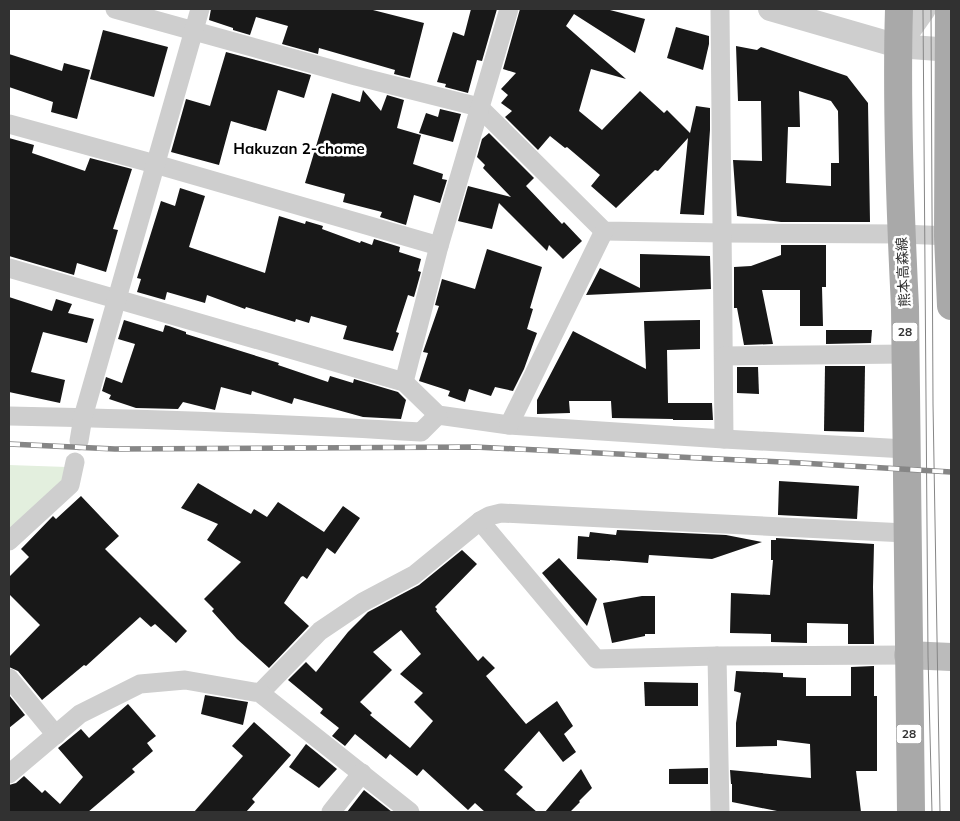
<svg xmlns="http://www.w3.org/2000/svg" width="960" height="821" font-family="Mulish,'Noto Sans JP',sans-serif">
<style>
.green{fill:#e3efde}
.building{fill:#181818;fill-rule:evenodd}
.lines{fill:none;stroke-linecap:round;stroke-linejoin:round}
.minor{stroke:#cecece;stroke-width:19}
.tertiary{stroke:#cecece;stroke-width:24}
.secondary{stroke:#bbb;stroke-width:28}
.primary{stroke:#a9a9a9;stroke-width:28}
.tram{stroke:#868686;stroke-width:1}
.rail-casing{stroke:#868686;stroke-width:5.5}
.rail{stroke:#fff;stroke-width:4;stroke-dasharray:11;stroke-linecap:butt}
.labels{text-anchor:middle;stroke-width:5;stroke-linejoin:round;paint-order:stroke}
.shield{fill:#fff;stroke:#6f6f6f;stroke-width:1}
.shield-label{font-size:12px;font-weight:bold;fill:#313131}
.street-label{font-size:14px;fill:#313131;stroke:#fff}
.neighbourhood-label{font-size:15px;font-weight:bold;fill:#000;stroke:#fff}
</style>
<rect width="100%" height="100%" fill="#fff"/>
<!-- green -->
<polygon class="green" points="9,465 67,467 65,484 9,533"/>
<!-- building -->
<g class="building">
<polygon points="211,9 369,9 424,23 410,78 394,74 395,70 319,48 318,54 282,44 288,26 256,17 250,35 233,30 233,28 209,20"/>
<polygon points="471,9 497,9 482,61 477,60 468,93 445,87 446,84 437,82 453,32 464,36"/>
<polygon points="520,9 606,9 645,19 635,53 574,14 566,26 626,79 591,69 579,111 602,130 640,91 664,113 667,110 690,133 696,106 710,108 710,130 704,215 680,214 688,138 658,171 655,170 616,208 591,186 600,175 567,147 565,148 550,136 538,150 505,117 512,111 501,103 508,95 501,89 516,73 503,69"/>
<polygon points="676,27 709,36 709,44 703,70 667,58"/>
<polygon points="103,30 168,47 154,97 90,79"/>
<path d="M736,46l21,4 4,-3 86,29 21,27 2,119h-89l-44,-6 -4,-56 29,1 -1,-60h-23zM799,91l32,10 7,10 1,52h-8v23l-45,-3 2,-56h12z"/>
<polygon points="226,52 311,75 304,98 278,90 266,131 231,121 219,165 171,152 186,99 210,106"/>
<polygon points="9,54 62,71 64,63 90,70 77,119 51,112 53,102 9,87"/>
<polygon points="363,90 381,111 387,95 404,100 397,128 421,135 413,164 443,174 442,179 447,180 440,203 414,195 406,225 380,217 382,212 343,202 345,194 305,183 332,93 360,102"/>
<polygon points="440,109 461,114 453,142 419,133 426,113 438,117"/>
<polygon points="489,133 534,178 526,186 562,224 564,222 582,241 563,259 549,245 547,251 499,203 492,229 458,221 468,186 511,197 483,168 485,165 477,157 482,139"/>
<polygon points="9,138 34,145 32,153 85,171 90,158 132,169 113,229 118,230 106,272 77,263 74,275 9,256"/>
<polygon points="180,188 205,196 189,247 265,273 279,216 305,224 306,221 323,226 322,229 360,243 361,241 372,245 374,239 400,247 399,252 421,259 418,271 421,272 414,297 408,295 396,332 399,333 393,351 343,339 347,326 311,316 309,323 296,319 295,322 246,307 245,309 207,295 205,303 167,292 165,300 137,292 141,279 137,278 161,201 175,206"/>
<polygon points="781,245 826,245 826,287 822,287 823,326 800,326 800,290 762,290 773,344 744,345 737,308 734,308 734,267 751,266 781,255"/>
<polygon points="487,249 542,267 530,308 533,309 527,329 537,333 524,369 513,391 495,387 491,396 469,389 465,402 448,396 450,391 419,381 428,353 423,352 439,306 435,305 442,279 475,289"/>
<polygon points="640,254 710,256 711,289 586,295 600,268 640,288"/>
<polygon points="9,297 52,311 56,299 72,304 68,313 94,319 87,343 43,332 31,372 65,380 60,403 9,392"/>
<polygon points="124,320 163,332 165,325 169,326 186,332 186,334 279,363 278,365 328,382 330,376 353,383 354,379 398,392 406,400 401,419 363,417 294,398 292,404 252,391 251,395 221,387 215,410 183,402 178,409 136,408 109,399 111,395 102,391 106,377 122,383 135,344 118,339"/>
<polygon points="700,320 700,349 667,350 668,403 712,403 713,420 673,420 673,419 612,418 611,401 569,401 570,413 537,414 537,400 573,331 646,369 644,321"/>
<polygon points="826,330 872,330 871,343 826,344"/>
<polygon points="825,366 865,366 864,432 824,431"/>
<polygon points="737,367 758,367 759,394 737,393"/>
<polygon points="779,481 859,486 857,519 778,515"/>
<polygon points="198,483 251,514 254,509 267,517 278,502 324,532 343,506 360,518 335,554 327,548 307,579 303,576 301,577 284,603 309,626 269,668 237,639 212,611 214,609 204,599 241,562 207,540 218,524 181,508"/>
<polygon points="81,496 119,536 105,549 187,631 176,643 155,624 151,627 140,617 86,666 84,665 42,700 18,671 9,667 9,657 40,625 9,594 9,577 29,557 21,549 53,516 56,519"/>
<polygon points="617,530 726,535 762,542 712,559 649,555 648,563 610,560 610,561 577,559 578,536 589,537 590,532 616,535"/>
<polygon points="776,538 874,544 873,587 874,644 848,644 848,624 807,623 807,643 771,642 771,634 730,633 731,593 770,595 773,560 771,560 771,540 776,540"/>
<path d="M462,550l15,14 -42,43 2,2 -1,2 42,50 5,-5 12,12 -9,8 40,48 31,-23 16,25 -9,8 12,18 -13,10 -24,-31 -35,39 19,17 -7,7 21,18h-52l-10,-9 -7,7 -45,-41 -6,7 -27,-22 -4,5 -31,-25 -10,12 -13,-10 7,-8 -19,-15 3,-4 -35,-29 18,-18 10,10 32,-40 20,-20 51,-27zM401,630l20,24 -21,20 23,19 -9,9 19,19 -23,27 -40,-33 2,-2 -12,-11 32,-32 -19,-18z"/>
<polygon points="559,558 597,599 587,626 542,573"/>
<polygon points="642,596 655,596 655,634 645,634 645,636 612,643 603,603"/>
<polygon points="874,666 874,696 877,696 877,771 856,771 861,812 782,812 732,802 732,784 731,784 730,770 811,778 810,744 777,740 777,746 736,747 736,723 741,693 734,691 736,671 783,673 783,677 806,678 806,696 851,696 851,667"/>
<polygon points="644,682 698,683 698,706 645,706"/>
<polygon points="9,695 25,715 9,728"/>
<polygon points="205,695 248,702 243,725 201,714"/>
<polygon points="128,704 156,736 147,743 153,751 132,769 135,772 88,812 9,812 9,785 16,783 24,776 42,793 45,790 60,804 83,777 58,748 81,729 89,738"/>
<polygon points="254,722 291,755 252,799 255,802 246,812 194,812 243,756 232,746"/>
<polygon points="306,744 337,769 319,788 289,767"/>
<polygon points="708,768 708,784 669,784 669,769"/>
<polygon points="581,769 592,788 579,801 580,802 570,812 545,812"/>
<polygon points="364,790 392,812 347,812"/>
</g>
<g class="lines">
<!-- minor -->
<g class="minor">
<polyline points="115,9 356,76 479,107 604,231 723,233 901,234 951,236"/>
<polyline points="720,9 724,439"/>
<polyline points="9,124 155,164 439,246"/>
<polyline points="9,268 404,382 438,415 509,425 724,439 906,449"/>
<polyline points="724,356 906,354"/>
<polyline points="404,382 439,246 509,9"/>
<path d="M9,416c137,3 274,7 412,16l17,-17"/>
<polyline points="509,425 604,231"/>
<path d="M79,441l4,-24c40,-136 79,-272 117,-408"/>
<polyline points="480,521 596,659 717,656 720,812"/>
<polyline points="9,541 70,485 75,462"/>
<polyline points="717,656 908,655"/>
<polyline points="9,678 56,735"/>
<polyline points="260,693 320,631 363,602 414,575 480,521 489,516 501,513 906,533"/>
<polyline points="9,774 80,714 140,684 185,680 260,693 410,812"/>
<polyline points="331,812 362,773"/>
</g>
<!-- tertiary -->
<g class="tertiary">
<polyline points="770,9 898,46 951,50"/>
<polyline points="898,46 924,9"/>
</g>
<!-- secondary -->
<polyline class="secondary" points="908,655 951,657"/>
<!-- primary -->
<g class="primary">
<path d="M899,9c-3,99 1,199 6,298l6,505"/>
<polyline points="949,9 948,236 951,306"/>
</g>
<!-- tram -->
<g class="tram">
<polyline points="923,9 928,656 932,812"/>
<polyline points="931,9 933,404 940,812"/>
</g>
<!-- rail casing -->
<g class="rail-casing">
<polyline id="rail" points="9,444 115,449 475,447 801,463 951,472"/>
</g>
<!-- rail -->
<use href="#rail" class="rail"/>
</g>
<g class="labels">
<!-- shield labels -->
<g class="shield">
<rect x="892.5" y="322.5" width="25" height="19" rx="4"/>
<rect x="896.5" y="724.5" width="25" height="19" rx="4"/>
</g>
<g class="shield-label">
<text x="905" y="336">28</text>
<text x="909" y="738">28</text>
</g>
<!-- street labels -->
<g class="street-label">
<text transform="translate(903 272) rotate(-93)" y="5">熊本高森線</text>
</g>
<!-- neighbourhood labels -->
<g class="neighbourhood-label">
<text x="299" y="154">Hakuzan 2-chome</text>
</g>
</g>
<!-- border -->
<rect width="960" height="821" fill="none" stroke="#313131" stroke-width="20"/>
</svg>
